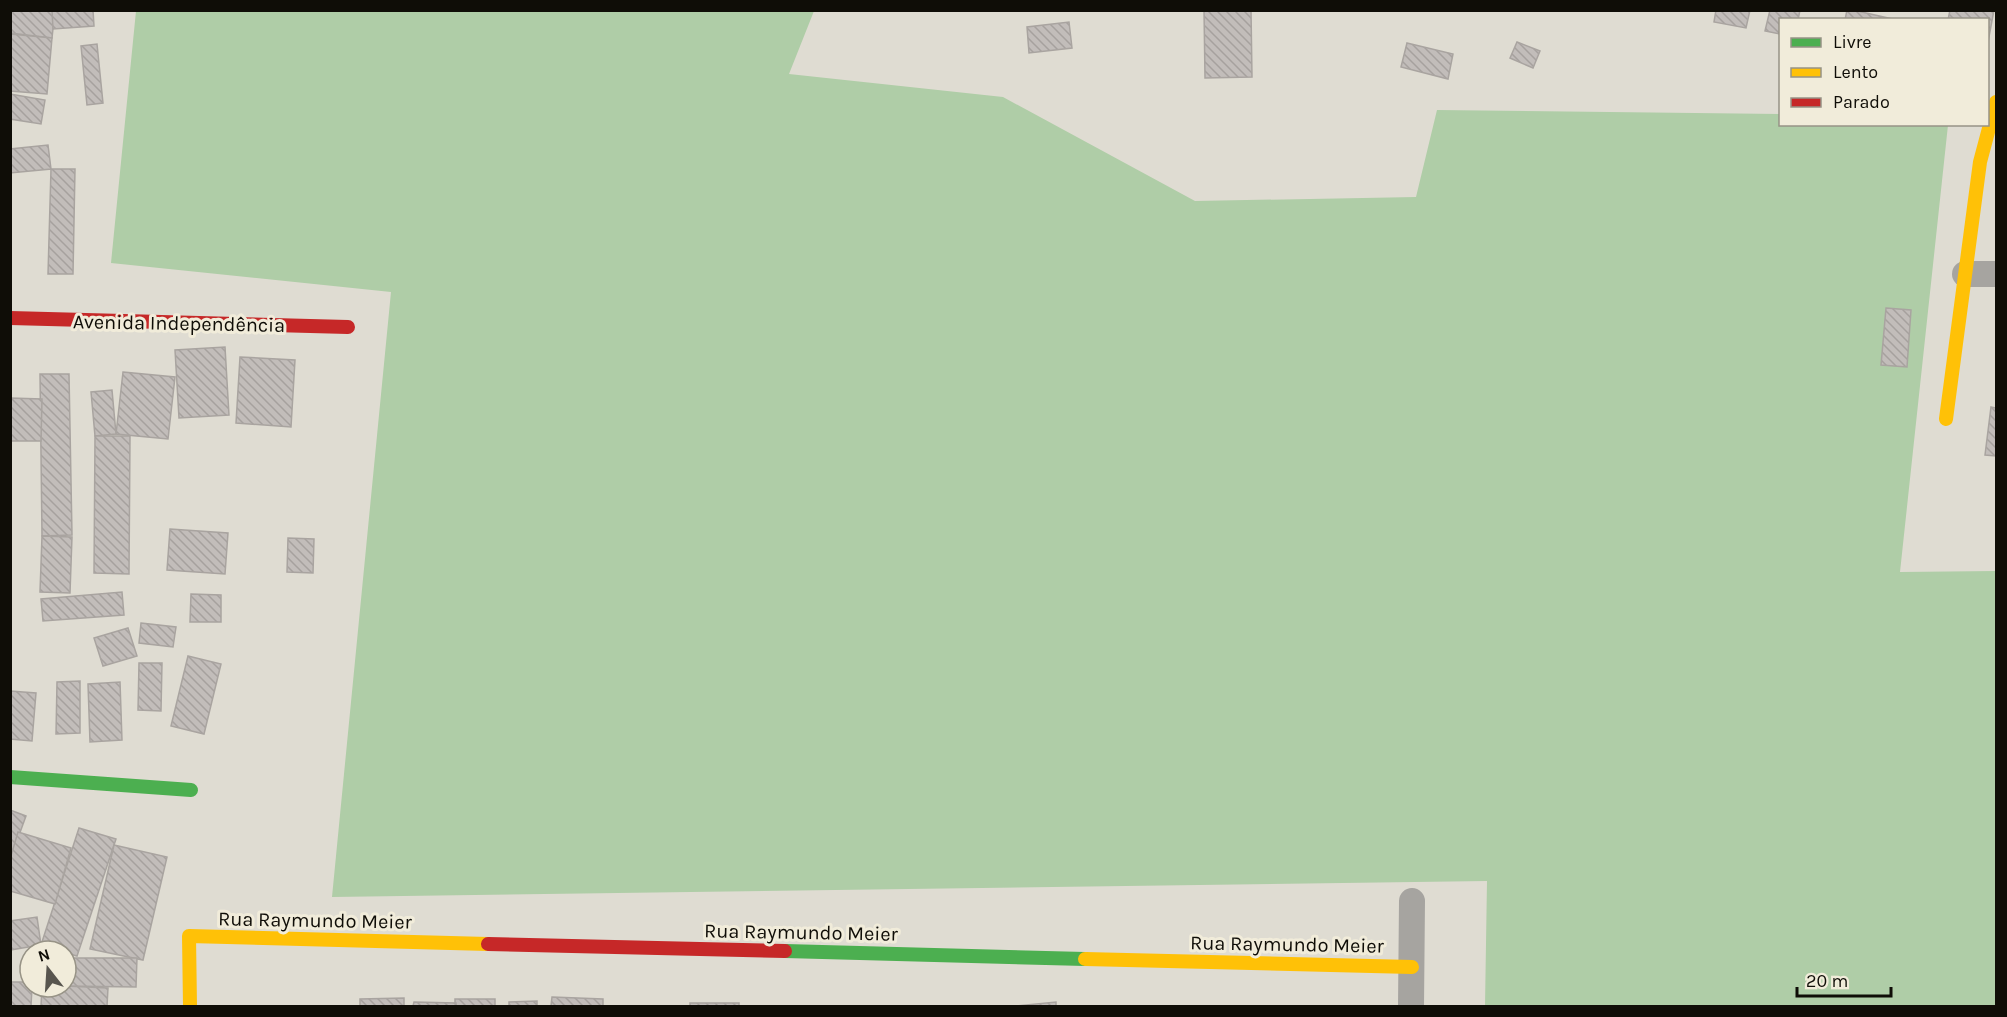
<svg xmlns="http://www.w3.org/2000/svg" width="2007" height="1017" font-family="Karla,sans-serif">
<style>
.green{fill:#afcda7}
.building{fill:url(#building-back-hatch);stroke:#a9a4a0;stroke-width:1.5}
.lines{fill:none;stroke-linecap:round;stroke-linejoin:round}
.street{stroke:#a6a4a0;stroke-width:26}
.fast{stroke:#4caf50;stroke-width:14}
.slow{stroke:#ffc107;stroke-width:14}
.jam{stroke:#c62828;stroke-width:14}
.labels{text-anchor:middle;stroke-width:6;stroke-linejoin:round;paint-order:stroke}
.street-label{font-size:20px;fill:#0f0d07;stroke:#f1ecda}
</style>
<defs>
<pattern id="building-back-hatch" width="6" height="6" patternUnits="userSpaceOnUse" patternTransform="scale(1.5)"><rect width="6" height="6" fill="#c2bdba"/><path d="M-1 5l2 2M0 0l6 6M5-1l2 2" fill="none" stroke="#a6a19e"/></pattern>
</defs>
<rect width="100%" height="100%" fill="#dfdcd2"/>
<!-- green -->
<polygon class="green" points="136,11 814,11 789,74 1003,97 1195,201 1416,197 1437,110 1780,114 1780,124 1948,125 1900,572 1996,571 1996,1006 1485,1006 1487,881 332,897 391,292 111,263"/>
<!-- building -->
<g class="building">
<polygon points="10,10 55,10 52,38 10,33"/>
<polygon points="52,10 93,10 94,26 53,29"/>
<polygon points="1204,10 1251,10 1252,77 1205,78"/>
<polygon points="1716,10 1750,10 1746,28 1714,22"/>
<polygon points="1770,10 1800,10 1798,20 1780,20 1780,34 1765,31"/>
<polygon points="1847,10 1853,10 1897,20 1845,20"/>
<polygon points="1950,10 1994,10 1988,42 1988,20 1948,20"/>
<polygon points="1069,22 1072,48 1029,53 1027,27"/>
<polygon points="10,34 52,38 47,94 10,91"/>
<polygon points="1517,42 1540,51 1533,68 1510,58"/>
<polygon points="1407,43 1453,54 1448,79 1401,67"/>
<polygon points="97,44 103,103 87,105 81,46"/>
<polygon points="10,94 45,100 41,124 10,119"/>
<polygon points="48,145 51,169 10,173 10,149"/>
<polygon points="51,169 75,169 73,274 48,274"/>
<polygon points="1886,308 1911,310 1907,367 1881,365"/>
<polygon points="225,347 229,415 179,418 175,350"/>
<polygon points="240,357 295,360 291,427 236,423"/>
<polygon points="123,372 175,377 168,439 116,434"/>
<polygon points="40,374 69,374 72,535 42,536"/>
<polygon points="112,390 116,434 95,436 91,392"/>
<polygon points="10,398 42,399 41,441 10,441"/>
<polygon points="1991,407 1996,408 1996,456 1985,455"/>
<polygon points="95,436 130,436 129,574 94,573"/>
<polygon points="170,529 228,533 225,574 167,570"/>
<polygon points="42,536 72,537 70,593 40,592"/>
<polygon points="288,538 314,539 313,573 287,572"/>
<polygon points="122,592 124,615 43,621 41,599"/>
<polygon points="191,594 221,595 221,622 190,622"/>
<polygon points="141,623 176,627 173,647 139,643"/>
<polygon points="128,628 137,656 103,666 94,638"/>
<polygon points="188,656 221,664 204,734 171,726"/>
<polygon points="139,663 162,663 161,711 138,710"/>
<polygon points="80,681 80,733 56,734 57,682"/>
<polygon points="120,682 122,740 90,742 88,684"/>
<polygon points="10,691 36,693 32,741 10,739"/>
<polygon points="10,810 26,816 10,860"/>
<polygon points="79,828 116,839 77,956 66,953 66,951 41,945"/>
<polygon points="18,832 71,848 55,904 10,891 10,859"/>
<polygon points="114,845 167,857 143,960 90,949"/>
<polygon points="37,917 41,945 10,950 10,921"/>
<rect x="24" y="957" width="6" height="29"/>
<polygon points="66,958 137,958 136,987 66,986"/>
<polygon points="10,982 30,982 30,987 32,987 31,1006 10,1006"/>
<polygon points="66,986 108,988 107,1006 41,1006 42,987"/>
<polygon points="552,997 603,999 603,1006 551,1006"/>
<polygon points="404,998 404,1006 360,1006 360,999"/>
<rect x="455" y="999" width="40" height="7"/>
<polygon points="537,1001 537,1006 509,1006 509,1002"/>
<polygon points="414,1002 456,1003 456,1006 413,1006"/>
<polygon points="1056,1002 1056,1006 1015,1006"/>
<rect x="690" y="1003" width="49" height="3"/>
</g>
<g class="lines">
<!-- street -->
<g class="street">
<polyline points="1965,274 1996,274"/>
<polyline points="1411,1006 1412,901"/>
</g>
<!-- fast -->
<g class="fast">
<polyline points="10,777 191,790"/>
<polyline points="785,951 1085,959"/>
</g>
<!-- slow -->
<g class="slow">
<polyline points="1946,419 1980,162 1996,102"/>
<polyline points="1085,959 1412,967"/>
<polyline points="190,1006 189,936 488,944"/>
</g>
<!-- jam -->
<g class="jam">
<polyline points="10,318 348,327"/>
<polyline points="488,944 785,951"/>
</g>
</g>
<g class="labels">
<!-- street labels -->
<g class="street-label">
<text transform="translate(179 323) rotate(1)" y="7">Avenida Independência</text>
<text transform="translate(315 920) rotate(1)" y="7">Rua Raymundo Meier</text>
<text transform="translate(801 932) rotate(1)" y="7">Rua Raymundo Meier</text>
<text transform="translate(1287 944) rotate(1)" y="7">Rua Raymundo Meier</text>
</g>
</g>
<!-- border -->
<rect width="2007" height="1017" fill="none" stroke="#0f0d07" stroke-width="24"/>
<!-- legend -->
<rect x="1779" y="18" width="210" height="108" fill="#f1ecda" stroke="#979386" stroke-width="1.5"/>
<rect x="1791" y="38" width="30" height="9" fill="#4caf50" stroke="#979386" stroke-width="1.5"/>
<text x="1833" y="48" font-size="18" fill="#0f0d07">Livre</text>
<rect x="1791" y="68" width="30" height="9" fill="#ffc107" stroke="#979386" stroke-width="1.5"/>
<text x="1833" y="78" font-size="18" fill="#0f0d07">Lento</text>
<rect x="1791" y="98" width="30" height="9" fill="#c62828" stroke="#979386" stroke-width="1.5"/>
<text x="1833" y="108" font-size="18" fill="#0f0d07">Parado</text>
<!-- north arrow -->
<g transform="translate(48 969) rotate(343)"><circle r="28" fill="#f1ecda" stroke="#979386" stroke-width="1.5"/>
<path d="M0-4.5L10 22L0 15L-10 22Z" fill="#58554e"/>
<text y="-9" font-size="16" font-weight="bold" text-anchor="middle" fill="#0f0d07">N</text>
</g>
<!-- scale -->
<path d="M1797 987v9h94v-9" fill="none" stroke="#0f0d07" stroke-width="3"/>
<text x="1806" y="987" font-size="18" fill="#0f0d07" stroke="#f1ecda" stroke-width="4.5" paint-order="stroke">20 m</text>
</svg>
